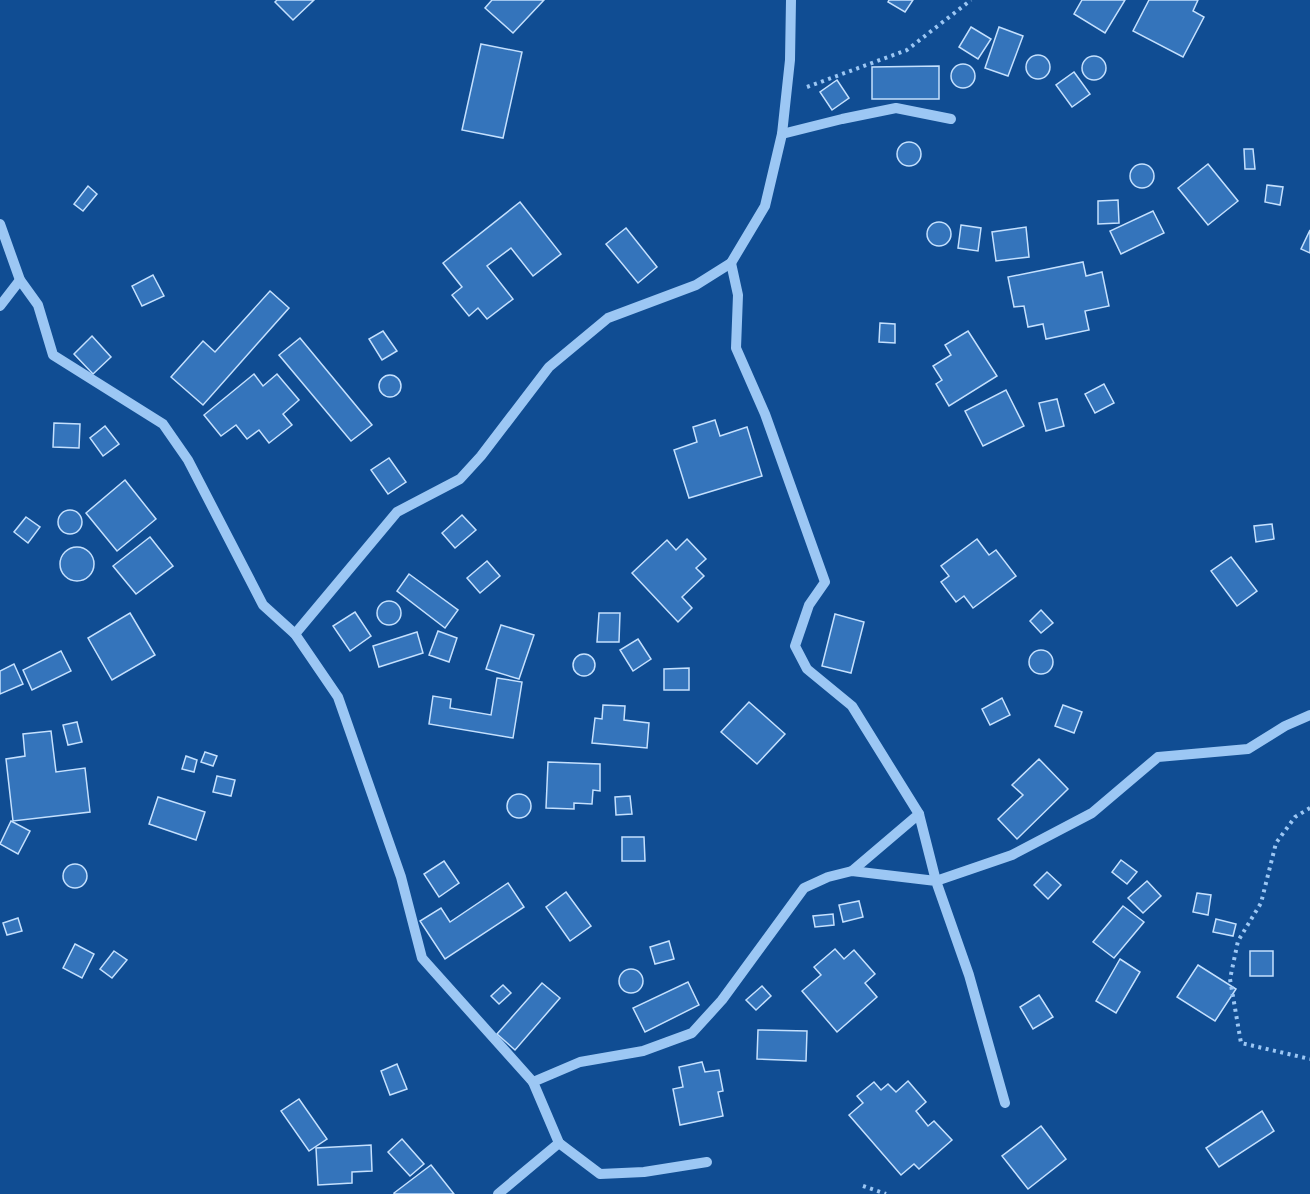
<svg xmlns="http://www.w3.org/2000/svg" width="1310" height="1194" font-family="Commissioner,sans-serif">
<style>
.building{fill:#3474bb;stroke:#c4e0fe;stroke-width:1.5}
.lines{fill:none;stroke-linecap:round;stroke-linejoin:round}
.path{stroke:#9cc7f4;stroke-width:4;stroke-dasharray:3 4.5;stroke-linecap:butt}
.minor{stroke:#9cc7f4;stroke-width:10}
</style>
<rect width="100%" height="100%" fill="#104d93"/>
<!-- building -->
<g class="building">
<polygon points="277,0 314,0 293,20 275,2"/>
<polygon points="492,0 544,0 513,33 485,8"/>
<polygon points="889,0 913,0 905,12 888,2"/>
<polygon points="1082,0 1125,0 1105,33 1074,14"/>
<polygon points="1149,0 1198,0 1193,11 1204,17 1183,57 1133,31"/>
<polygon points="971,27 991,39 978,59 959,47"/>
<polygon points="999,27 1023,36 1008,76 985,68"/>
<polygon points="481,44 522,52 503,138 462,130"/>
<circle cx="1038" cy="67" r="12"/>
<circle cx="1094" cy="68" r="12"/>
<circle cx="963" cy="76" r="12"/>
<polygon points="939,66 939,99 872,99 872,67"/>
<polygon points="1074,72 1090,94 1072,107 1056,85"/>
<polygon points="837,80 849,98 832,110 820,92"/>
<circle cx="909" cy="154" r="12"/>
<polygon points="1244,149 1253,149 1255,169 1245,169"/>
<polygon points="1208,164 1238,201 1208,225 1178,188"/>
<circle cx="1142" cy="176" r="12"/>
<polygon points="1267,185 1283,187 1280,205 1265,202"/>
<polygon points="88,186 97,194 83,211 74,204"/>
<polygon points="1118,200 1119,223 1098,224 1098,201"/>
<polygon points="520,202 561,254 533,276 511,248 487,266 513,299 487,319 478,308 469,316 452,295 462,287 443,263"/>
<polygon points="1153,211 1164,233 1121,254 1110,231"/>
<circle cx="939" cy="234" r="12"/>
<polygon points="961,225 981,228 978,251 958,248"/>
<polygon points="1026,227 1029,257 996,261 992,232"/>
<polygon points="626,228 657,267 638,283 606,244"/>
<polygon points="1310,230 1310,253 1301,249"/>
<polygon points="1083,262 1086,276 1102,272 1109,306 1085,311 1089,330 1046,339 1043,324 1028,327 1024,306 1014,307 1008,277"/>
<polygon points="153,275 164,296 142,306 132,286"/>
<polygon points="270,291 289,308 203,405 171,377 203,341 215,352"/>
<polygon points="880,323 895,324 895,343 879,342"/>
<polygon points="383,331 397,351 382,360 369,339"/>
<polygon points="968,331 997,376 949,406 936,384 942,380 933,366 951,355 945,345"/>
<polygon points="92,336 111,357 93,374 74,354"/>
<polygon points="300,338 372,425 351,441 279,355"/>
<polygon points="254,374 263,386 277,374 299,400 283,414 292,425 269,443 259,430 247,439 236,425 221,436 204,415"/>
<circle cx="390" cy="386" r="11"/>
<polygon points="1104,384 1114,403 1095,413 1085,394"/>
<polygon points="1006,390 1024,426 983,446 965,411"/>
<polygon points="1057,399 1064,426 1046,431 1039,403"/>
<polygon points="715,420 720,436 747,427 762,476 689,498 674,450 697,442 693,427"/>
<polygon points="54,423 80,424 79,448 53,447"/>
<polygon points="105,426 119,444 103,456 90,438"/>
<polygon points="389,458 406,482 388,494 371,470"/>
<polygon points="125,480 156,519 117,551 86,513"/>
<circle cx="70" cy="522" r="12"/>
<polygon points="462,515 476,530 455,548 442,533"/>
<polygon points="26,517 40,527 28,543 14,532"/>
<polygon points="1272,524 1274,539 1256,542 1254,526"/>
<polygon points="150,537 173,566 136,594 113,566"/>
<polygon points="687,539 706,559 696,568 704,576 682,597 692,608 678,622 632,573 667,540 676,550"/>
<polygon points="977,539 989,555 996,550 1016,576 973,608 964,596 956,602 941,582 949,576 941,566"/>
<circle cx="77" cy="564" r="17"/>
<polygon points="1231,557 1257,591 1237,606 1211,571"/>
<polygon points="487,561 500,576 480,593 467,578"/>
<polygon points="409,574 458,610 445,628 397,591"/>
<circle cx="389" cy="613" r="12"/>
<polygon points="1041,610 1053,623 1041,633 1030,621"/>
<polygon points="355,612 371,636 350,651 333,626"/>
<polygon points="130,613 155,655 112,680 88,638"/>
<polygon points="599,613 620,613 619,642 597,642"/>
<polygon points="835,614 864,622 851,673 822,666"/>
<polygon points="501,625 534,635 519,679 486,669"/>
<polygon points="438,631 457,638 449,662 429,655"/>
<polygon points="417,632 423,653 379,667 373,646"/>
<polygon points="638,639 651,659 633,671 620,650"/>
<circle cx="1041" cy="662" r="12"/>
<polygon points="61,651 71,671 32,690 23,670"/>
<circle cx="584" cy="665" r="11"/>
<polygon points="14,664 23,684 0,694 0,671"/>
<polygon points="689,668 689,690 664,690 664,669"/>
<polygon points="497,678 522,682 513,738 429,724 433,696 451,699 450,708 491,715"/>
<polygon points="1002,698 1010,715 990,725 982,709"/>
<polygon points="749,702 785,734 757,764 721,732"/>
<polygon points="603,705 625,706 624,720 649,723 647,748 592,743 595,718 602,719"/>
<polygon points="1063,705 1082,712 1074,733 1055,726"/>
<polygon points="77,722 82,742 68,745 63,725"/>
<polygon points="51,731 56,772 85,768 90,812 13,821 6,759 25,756 23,734"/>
<polygon points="205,752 217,756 213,766 201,762"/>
<polygon points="186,756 197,760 194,772 182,769"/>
<polygon points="1039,759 1068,789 1017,839 998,819 1023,795 1012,785"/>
<polygon points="548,762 600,764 600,791 593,790 592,804 574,803 574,809 546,808"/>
<polygon points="217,776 235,780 231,796 213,792"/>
<circle cx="519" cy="806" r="12"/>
<polygon points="630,796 632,814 616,815 615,797"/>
<polygon points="158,797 205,812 196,840 149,824"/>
<polygon points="11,821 30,831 18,854 0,844"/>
<polygon points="622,837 644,837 645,861 622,861"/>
<polygon points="1121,860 1137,872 1127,884 1112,872"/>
<polygon points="444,861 459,883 439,897 424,874"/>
<circle cx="75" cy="876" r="12"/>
<polygon points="1047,872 1061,885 1048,899 1034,885"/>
<polygon points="1147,881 1161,896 1143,913 1128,898"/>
<polygon points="508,883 524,907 445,959 420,921 441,908 450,922"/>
<polygon points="566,892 591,926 570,941 546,907"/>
<polygon points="1197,893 1211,895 1208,915 1193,912"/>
<polygon points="859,901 863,917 843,922 839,905"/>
<polygon points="1123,906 1144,922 1114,958 1093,942"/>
<polygon points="833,914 834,925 815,927 813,916"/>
<polygon points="18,918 22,931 7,935 3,923"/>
<polygon points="1216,919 1236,924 1233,936 1213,932"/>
<polygon points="669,941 674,959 655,964 650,947"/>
<polygon points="75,944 94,954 82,978 63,968"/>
<polygon points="835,949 844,959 854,950 875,974 865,983 877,997 837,1032 802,991 821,975 814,967"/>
<polygon points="114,951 127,960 112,978 100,969"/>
<rect x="1250" y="951" width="23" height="25"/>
<polygon points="1120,959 1140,972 1116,1013 1096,1001"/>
<polygon points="1198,965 1236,989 1215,1021 1177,997"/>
<circle cx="631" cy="981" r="12"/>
<polygon points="688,982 699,1005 645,1032 633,1008"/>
<polygon points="542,983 560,998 515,1050 497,1034"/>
<polygon points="503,985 511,993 499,1004 491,996"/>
<polygon points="762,986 771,996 756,1010 746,1000"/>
<polygon points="1039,995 1053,1017 1033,1029 1020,1007"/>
<polygon points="758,1030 807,1031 806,1061 757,1059"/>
<polygon points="702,1062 705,1072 719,1070 723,1091 718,1092 723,1116 680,1125 673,1089 683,1087 679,1067"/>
<polygon points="397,1064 407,1089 390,1095 381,1071"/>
<polygon points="908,1081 926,1102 916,1111 928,1126 934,1121 952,1140 919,1169 914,1164 901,1175 849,1115 863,1103 857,1096 874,1082 881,1090 888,1084 896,1092"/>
<polygon points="299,1099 327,1139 309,1151 281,1111"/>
<polygon points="1262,1111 1274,1131 1219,1167 1206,1148"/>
<polygon points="1041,1126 1066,1159 1028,1189 1002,1156"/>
<polygon points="402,1139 424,1164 410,1176 388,1152"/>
<polygon points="371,1145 372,1171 352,1172 352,1183 318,1185 316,1148"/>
<polygon points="431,1165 454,1194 394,1194 394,1193"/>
</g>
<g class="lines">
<!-- path -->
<g class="path">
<polyline points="807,87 907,50 971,0"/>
<polyline points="1310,808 1295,817 1276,843 1261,903 1238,941 1230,979 1241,1043 1310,1059"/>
<polyline points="863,1186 886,1194"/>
</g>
<!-- minor -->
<g class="minor">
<polyline points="782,134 842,119 896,108 951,119"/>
<polyline points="0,224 20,280 38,305 53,355 163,424 188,460 263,605 295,634 338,697 401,877 422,958 533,1082"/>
<polyline points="731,263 738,295 736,348 765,414 825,582 809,605 795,646 807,669 852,706 919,814 852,871"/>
<polyline points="0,306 20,280"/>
<polyline points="295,634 397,512 460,479 481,456 549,367 608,318 696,285 731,263 765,206 782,134 790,60 791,0"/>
<polyline points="919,814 936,881 1012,855 1092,813 1158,757 1248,749 1285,726 1310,715"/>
<polyline points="559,1143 600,1174 644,1172 707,1162"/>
<polyline points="498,1194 559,1143 533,1082 580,1062 643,1051 692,1033 722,1000 804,888 828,877 852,871 936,881 969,975 1005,1103"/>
</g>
</g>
</svg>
